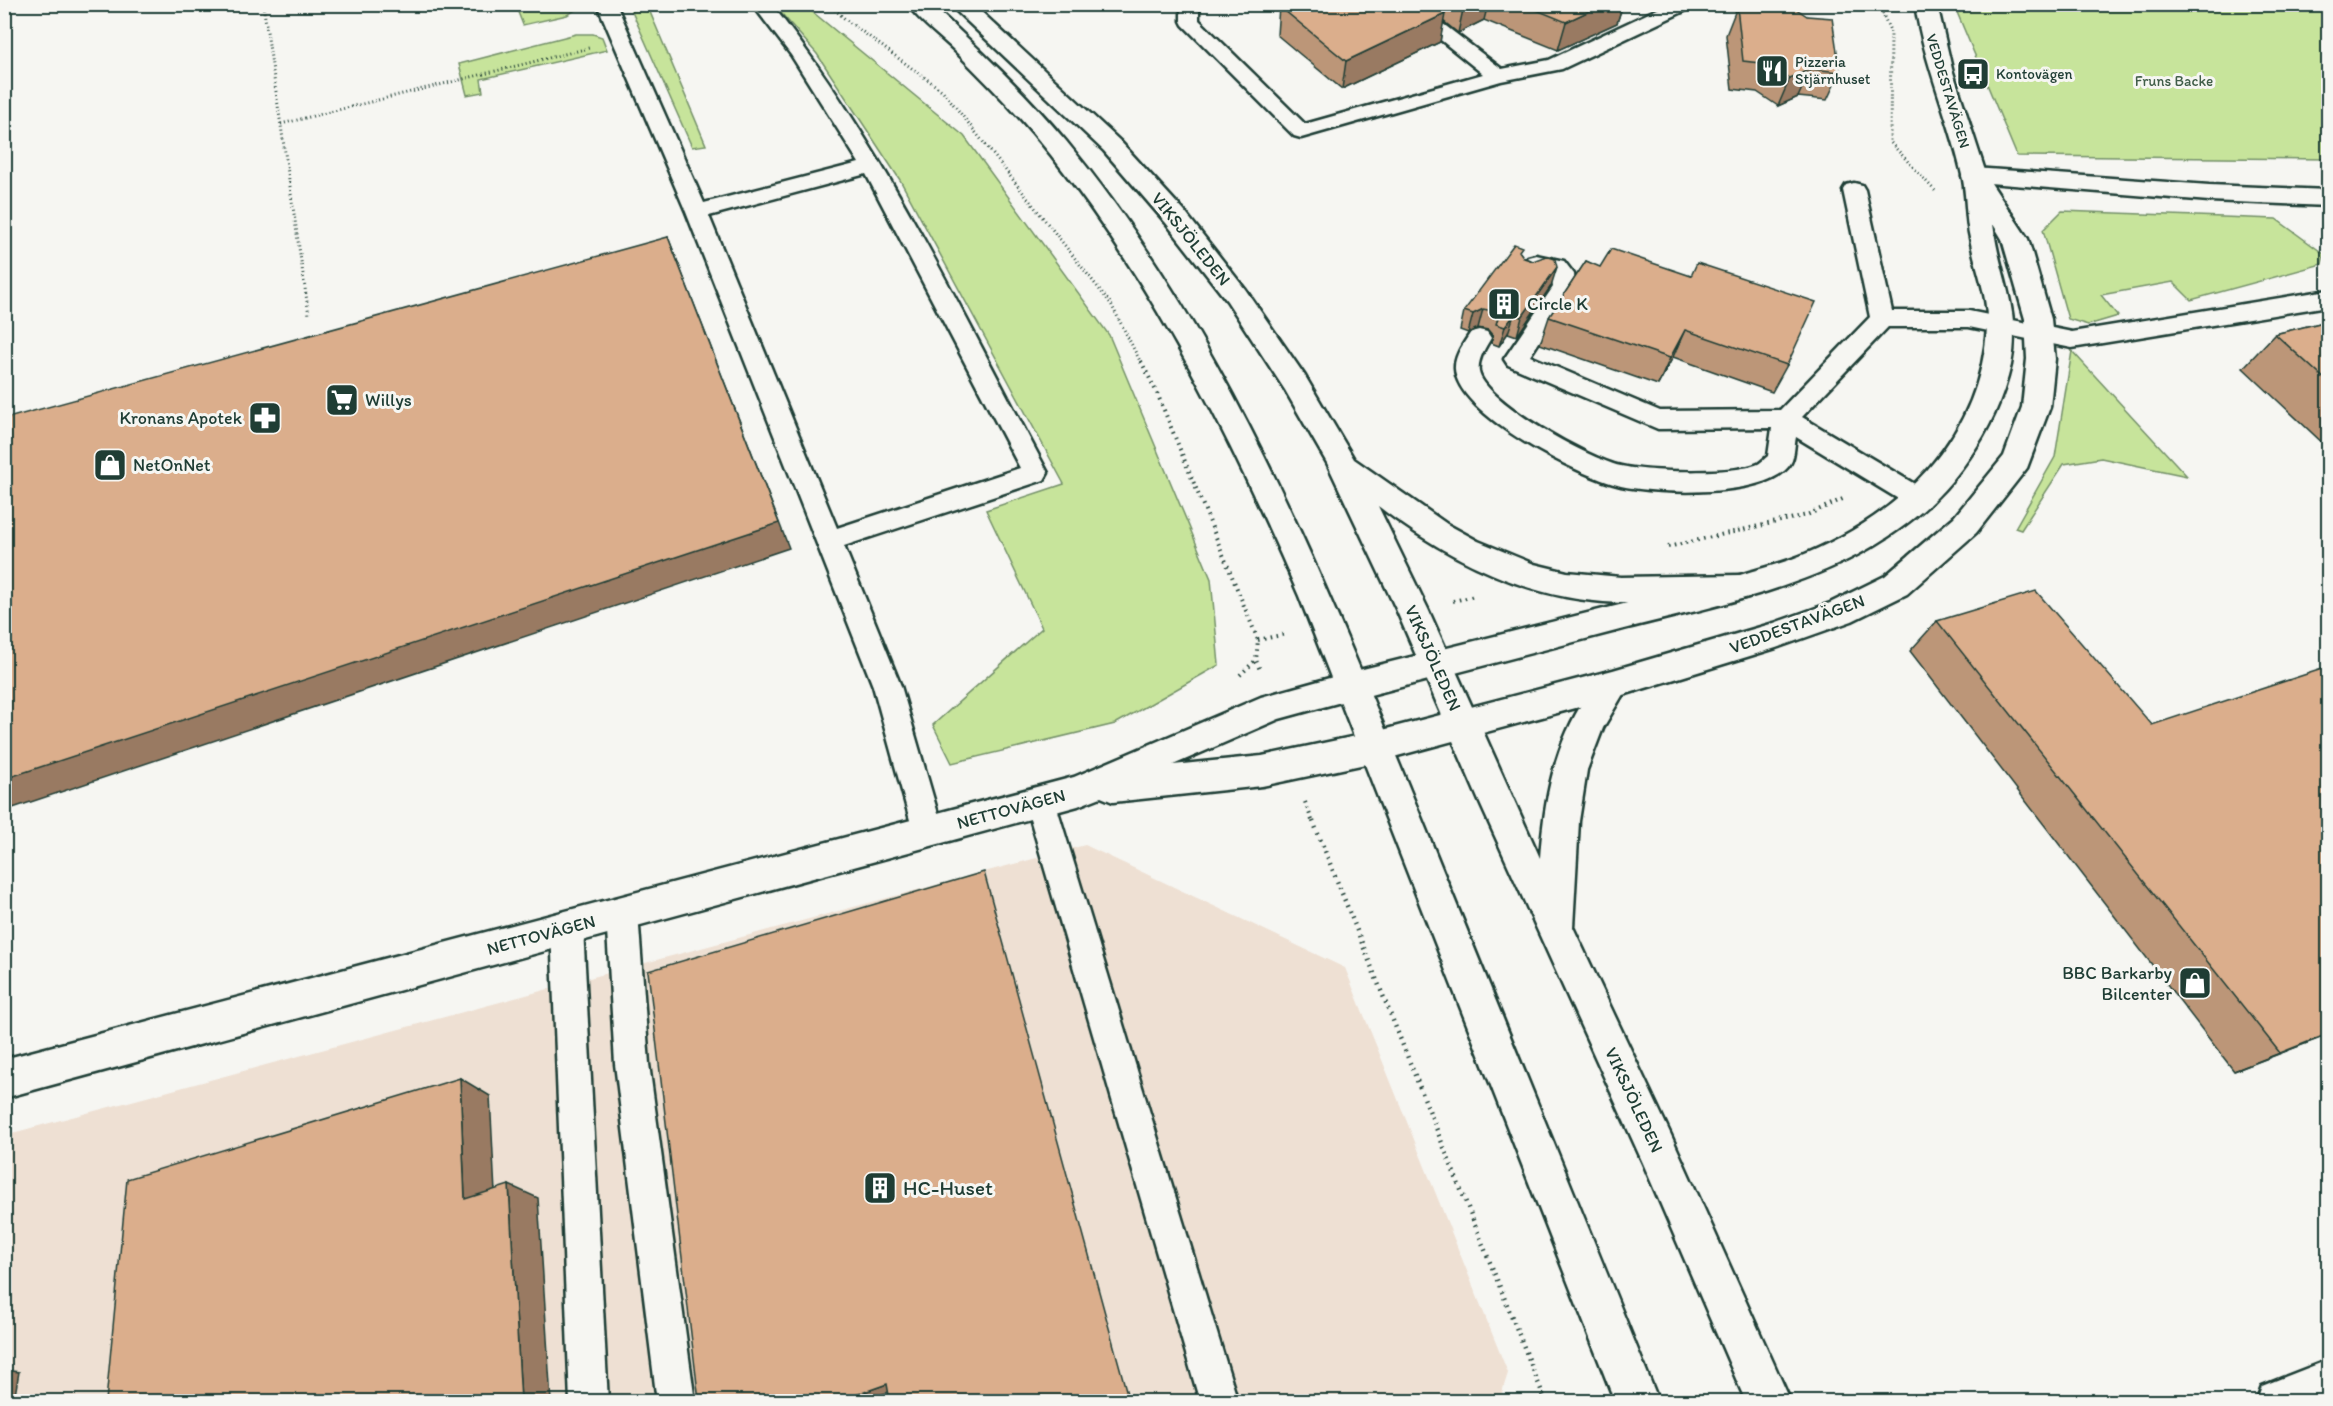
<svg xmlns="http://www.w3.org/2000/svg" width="2333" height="1406" font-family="Itim,sans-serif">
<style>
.built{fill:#eee0d3}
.green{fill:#c7e49b;stroke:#739068;stroke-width:1.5}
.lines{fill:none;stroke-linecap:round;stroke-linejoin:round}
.service-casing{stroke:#1f3d34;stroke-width:5}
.minor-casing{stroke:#1f3d34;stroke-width:5}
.tertiary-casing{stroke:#1f3d34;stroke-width:5}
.secondary-casing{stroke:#1f3d34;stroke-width:5}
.path-far2{stroke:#1f3d34;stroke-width:3;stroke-dasharray:1 3;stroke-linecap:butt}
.path-far1{stroke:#1f3d34;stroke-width:4;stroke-dasharray:1.5 4.5;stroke-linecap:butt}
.path{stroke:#1f3d34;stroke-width:4.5;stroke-dasharray:1.5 5;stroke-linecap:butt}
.service{fill:#f6f6f2;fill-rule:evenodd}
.minor{fill:#f6f6f2;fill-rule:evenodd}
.tertiary{fill:#f6f6f2;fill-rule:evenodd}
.secondary{fill:#f6f6f2;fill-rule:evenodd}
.wall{fill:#bc9678;stroke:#1f3d34;stroke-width:1.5}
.shaded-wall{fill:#997a62;stroke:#1f3d34;stroke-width:1.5}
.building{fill:#dbae8c;stroke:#1f3d34;stroke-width:1.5}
.labels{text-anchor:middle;stroke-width:6;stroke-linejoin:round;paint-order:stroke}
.far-poi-label{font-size:15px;fill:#1f3d34;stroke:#f6f6f2;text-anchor:start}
.far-park-label{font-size:15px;fill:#415e49;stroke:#f6f6f2}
.far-street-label{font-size:15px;fill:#1f3d34;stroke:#f6f6f2}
.street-label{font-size:18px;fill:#1f3d34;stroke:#f6f6f2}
.poi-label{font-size:18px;fill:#1f3d34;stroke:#f6f6f2;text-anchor:start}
.near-poi-label{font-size:21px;fill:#1f3d34;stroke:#f6f6f2;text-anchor:start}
</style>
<rect width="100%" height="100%" fill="#f6f6f2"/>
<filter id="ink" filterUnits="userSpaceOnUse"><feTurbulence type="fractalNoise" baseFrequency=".0167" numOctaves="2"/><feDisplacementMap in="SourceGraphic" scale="12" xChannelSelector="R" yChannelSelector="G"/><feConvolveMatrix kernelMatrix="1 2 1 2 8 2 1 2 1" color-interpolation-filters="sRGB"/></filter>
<g filter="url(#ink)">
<!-- built -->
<polygon class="built" points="1085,845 1345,968 1508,1373 1499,1402 5,1402 5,1135"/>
<!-- green -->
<g class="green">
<polygon points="527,5 527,4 584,5 567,15 523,25 516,7"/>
<polygon points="629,5 647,5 706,145 692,147"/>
<polygon points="774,5 804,5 964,136 1109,335 1211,579 1219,665 1115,724 952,763 933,725 1042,628 986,510 1064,484 900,180 817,54"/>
<polygon points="1954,5 2328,5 2328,159 2017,156"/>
<polygon points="576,34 593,34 602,37 607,50 481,79 483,92 467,95 459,64"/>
<polygon points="2062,211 2276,219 2324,254 2322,264 2191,300 2173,282 2101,295 2118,316 2088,325 2068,319 2043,230"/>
<polygon points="2072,351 2187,476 2101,458 2064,464 2021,530 2015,528 2055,457"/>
</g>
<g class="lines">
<!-- service casing -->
<g class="service-casing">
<g id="service">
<path d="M597,4h19l88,199 155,-40 -68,-108 -39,-51h19c114,142 191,310 277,469l-4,7 -200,66 57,140 42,145 -4,10 -11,4 -11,-4 -4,-10 -40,-145 -187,-474zM866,174l154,294 -183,60 -128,-312z"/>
<polygon points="1181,4 1199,4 1199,20 1305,124 1483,74 1396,4 1417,4 1502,69 1549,60 1668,4 1693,4 1691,8 1562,69 1501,81 1301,138 1294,136 1183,25 1181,21"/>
<path d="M1854,183l8,2 3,5 27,121h77l103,21 256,-42v16l-256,42 -103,-21h-81l-86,90 126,75 4,7 -4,7 -9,3 -9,-3 -114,-69c-2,9 -1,23 -8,30 -27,31 -129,27 -167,19 -40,-9 -164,-71 -166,-117 -1,-13 9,-26 16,-37l8,-2 8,2 4,6c-6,10 -14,22 -12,34 6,30 112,88 142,94 27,6 112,9 137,-2 3,-1 7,-6 10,-8l4,-28 -114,1 -150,-64 -4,-6 49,-72c-2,-25 -11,-14 -26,-9l-8,-3 -3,-5 12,-13 8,-2 28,6 10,13 1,13 -45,69 130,55 120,-1 90,-93 -27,-127 3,-5z"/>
<polygon points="1040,788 1051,792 1055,801 1238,1402 1200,1402 1025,801 1029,792"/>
<polygon points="622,898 633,903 638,913 649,1064 695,1402 657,1402 615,1064 606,913 611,903"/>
<polygon points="567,913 578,917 583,928 608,1402 570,1402 551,928 556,917"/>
</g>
</g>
<!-- minor casing -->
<g class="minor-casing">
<g id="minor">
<polygon points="1974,168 2209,185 2328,190 2328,206 2209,201 1965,181 1962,176 1965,171"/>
<polygon points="1351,672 1363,676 1367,686 1363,696 1279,719 1173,765 1262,756 1375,732 1387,737 1392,747 1387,757 1375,762 1262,786 1113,802 1101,797 1078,806 4,1098 4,1059 1074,777 1261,697"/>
</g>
</g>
<!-- tertiary casing -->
<g class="tertiary-casing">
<g id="tertiary">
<path d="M1915,4h22l15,65 35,108 41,62 23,80 4,40 -5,48 -23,61 -51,65 -69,61 -55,27 -76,27 -163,50 -238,64 -12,-5 -5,-10 5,-10 12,-5 238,-62 161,-47 56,-20 55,-27 69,-59 50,-61 18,-49 5,-48 -2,-40 -23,-80 -9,-15c6,51 29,88 18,141 -8,34 -22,65 -42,93 -79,117 -225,140 -353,173 -88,23 -177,46 -265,69l-12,-4 -4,-10 4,-10 12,-4 389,-97c22,-7 44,-12 65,-21 98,-41 176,-117 182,-227 2,-30 -12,-60 -17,-89 -5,-21 -3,-42 -8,-63 -13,-58 -38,-111 -47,-171z"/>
<polygon points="2328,1360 2328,1402 2256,1402 2262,1386"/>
</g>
</g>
<!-- secondary casing -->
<g class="secondary-casing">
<g id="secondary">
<path d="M907,4h24c47,44 94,88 135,137 168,203 265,457 364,698 76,188 153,375 229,563h-44l-316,-806c-67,-155 -143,-308 -248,-441 -29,-37 -62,-70 -95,-103 -15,-15 -36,-30 -49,-48z"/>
<path d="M949,4h24l147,137 64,70 61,78 60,87 49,83 93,65 31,17 56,23 33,8 54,5 119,-2 11,3 5,9 -5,9 -11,3c-57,3 -117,9 -174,-2 -70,-14 -132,-48 -188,-91l50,103 112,249c4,-56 14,-114 47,-162 11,-17 15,-30 38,-22l4,10 -26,44 -16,42 -8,51 -6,106 98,208 120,267h-45l-103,-239 -164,-362 -83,-192 -69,-146 -42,-73 -58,-89 -61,-78 -62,-72z"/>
</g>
</g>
<!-- path-far2 -->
<g class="path-far2">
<polyline points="263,4 309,315"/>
<polyline points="829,4 845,19 943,91 1111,304 1141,363"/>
<polyline points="1875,4 1881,10 1891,33 1890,142 1937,193"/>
<polyline points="281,124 589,48"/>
</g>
<!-- path-far1 -->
<g class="path-far1">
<polyline points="1141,361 1157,393 1258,640 1256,660 1260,670"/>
<polyline points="1668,547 1807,515 1845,498"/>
<polyline points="1453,601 1475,596"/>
<polyline points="1258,640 1286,634"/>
<polyline points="1240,675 1256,660"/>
<polyline points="1305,802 1313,823"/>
</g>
<!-- path -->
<polyline class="path" points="1313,821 1546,1402"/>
<!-- service -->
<use href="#service" class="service"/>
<!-- minor -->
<use href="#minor" class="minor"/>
<!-- tertiary -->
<use href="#tertiary" class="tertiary"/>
<!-- secondary -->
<use href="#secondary" class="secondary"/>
</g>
<!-- wall -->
<g class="wall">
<polygon points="1285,4 1623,4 1617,23 1558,50 1484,20 1458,33 1443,21 1440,42 1342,89 1277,35 1279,6"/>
<polygon points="1737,7 1840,72 1827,100 1798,97 1778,106 1757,92 1732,89 1726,35"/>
<polygon points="1520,253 1524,258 1533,261 1551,286 1517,336 1508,333 1499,346 1491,343 1493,336 1488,330 1478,328 1468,333 1460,330 1464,311"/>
<polygon points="1586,261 1787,365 1772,392 1673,357 1658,385 1540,344 1549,317"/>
<polygon points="2328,321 2328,448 2243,368 2275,334"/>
<polygon points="1937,621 2152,725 2328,1035 2234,1071 1910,651"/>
</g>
<!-- shaded-wall -->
<g class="shaded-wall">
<polygon points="1488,4 1484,20 1458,33 1464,5"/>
<polygon points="1604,4 1623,4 1617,23 1558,50 1566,22"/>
<polygon points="1445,14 1440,42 1342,89 1346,61"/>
<polygon points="1811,69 1798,97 1778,106 1790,78"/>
<polygon points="668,237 789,548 4,811 4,779"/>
<polygon points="1557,267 1551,286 1517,336 1522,317"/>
<polygon points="1483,309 1478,328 1468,333 1473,314"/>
<polygon points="1514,315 1508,333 1499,346 1505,327"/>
<polygon points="1685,330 1673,357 1658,385 1670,358"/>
<polygon points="2328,1034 2328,1035 2234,1071 2280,1053"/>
<polygon points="460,1078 490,1096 496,1212 465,1199"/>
<polygon points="509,1185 538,1198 551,1401 521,1401"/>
<polygon points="4,1370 19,1372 14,1401 4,1401"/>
<polygon points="887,1384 898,1389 862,1401 839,1401"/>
</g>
<!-- building -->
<g class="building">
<polygon points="1285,4 1433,4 1445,14 1346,61 1279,6"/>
<polygon points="1522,4 1604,4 1566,22"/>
<polygon points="1777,4 1789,4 1807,16 1832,18 1840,72 1811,69 1790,78 1769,64 1743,61 1737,7 1764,10"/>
<polygon points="668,237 779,523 4,779 4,419"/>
<polygon points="1514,244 1522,247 1519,251 1524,258 1533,261 1546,256 1555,259 1557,267 1522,317 1514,315 1505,327 1496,324 1498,318 1493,311 1483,309 1473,314 1464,311"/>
<polygon points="1611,249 1691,276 1697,263 1816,302 1787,365 1685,330 1670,358 1549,317 1586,261 1600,267"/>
<polygon points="2328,321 2328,382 2275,334"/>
<polygon points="2036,591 2152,725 2328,667 2328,1034 2280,1053 1937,621"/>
<polygon points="984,872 1129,1401 890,1401 887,1384 839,1401 699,1401 648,971"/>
<polygon points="460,1078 465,1199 509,1185 521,1401 106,1401 127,1179"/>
</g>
</g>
<!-- icons -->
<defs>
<g id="restaurant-square" transform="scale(1.725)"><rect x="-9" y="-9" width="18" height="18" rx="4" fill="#1f3d34" stroke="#f6f6f2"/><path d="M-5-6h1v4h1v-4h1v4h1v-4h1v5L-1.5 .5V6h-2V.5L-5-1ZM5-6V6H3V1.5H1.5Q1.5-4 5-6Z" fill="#fff"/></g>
<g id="bus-square" transform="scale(1.725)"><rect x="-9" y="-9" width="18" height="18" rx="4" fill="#1f3d34" stroke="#f6f6f2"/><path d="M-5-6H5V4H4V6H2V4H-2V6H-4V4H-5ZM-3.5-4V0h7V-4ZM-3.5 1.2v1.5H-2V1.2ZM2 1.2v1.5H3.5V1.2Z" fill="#fff"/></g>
<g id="building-square" transform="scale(1.725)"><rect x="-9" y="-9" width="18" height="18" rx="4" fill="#1f3d34" stroke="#f6f6f2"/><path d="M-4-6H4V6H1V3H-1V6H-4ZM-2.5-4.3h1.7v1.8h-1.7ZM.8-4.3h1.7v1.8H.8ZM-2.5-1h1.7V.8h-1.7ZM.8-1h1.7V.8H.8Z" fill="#fff"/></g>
<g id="supermarket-square" transform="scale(1.725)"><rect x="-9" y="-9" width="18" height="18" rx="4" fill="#1f3d34" stroke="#f6f6f2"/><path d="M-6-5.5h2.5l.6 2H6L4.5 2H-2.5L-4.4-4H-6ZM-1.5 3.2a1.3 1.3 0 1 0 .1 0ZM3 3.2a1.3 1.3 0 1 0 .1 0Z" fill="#fff"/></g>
<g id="pharmacy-square" transform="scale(1.725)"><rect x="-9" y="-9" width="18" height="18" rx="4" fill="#1f3d34" stroke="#f6f6f2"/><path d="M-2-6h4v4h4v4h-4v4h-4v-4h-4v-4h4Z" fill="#fff"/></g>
<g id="shop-square" transform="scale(1.725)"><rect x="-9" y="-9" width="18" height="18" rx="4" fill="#1f3d34" stroke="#f6f6f2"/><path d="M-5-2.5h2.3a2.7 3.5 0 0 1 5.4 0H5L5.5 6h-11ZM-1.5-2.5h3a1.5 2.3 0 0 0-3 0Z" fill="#fff"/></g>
</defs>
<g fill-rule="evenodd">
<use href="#restaurant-square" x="1772" y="71"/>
<use href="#bus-square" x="1973" y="74"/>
<use href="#building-square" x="1504" y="304"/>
<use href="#supermarket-square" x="342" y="400"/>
<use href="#pharmacy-square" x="265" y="418"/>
<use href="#shop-square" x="110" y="465"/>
<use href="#shop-square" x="2195" y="983"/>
<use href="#building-square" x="880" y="1188"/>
</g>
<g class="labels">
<!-- far-poi labels -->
<g class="far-poi-label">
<text x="1795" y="67">Pizzeria<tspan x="1795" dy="17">Stjärnhuset</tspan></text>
<text x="1996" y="79">Kontovägen</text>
</g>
<!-- far-park labels -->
<g class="far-park-label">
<text x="2174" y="86">Fruns Backe</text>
</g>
<!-- far-street labels -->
<g class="far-street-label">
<text transform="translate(1948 91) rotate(73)" y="5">VEDDESTAVÄGEN</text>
</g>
<!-- street labels -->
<g class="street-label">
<text transform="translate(1191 239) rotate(51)" y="6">VIKSJÖLEDEN</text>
<text transform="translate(1797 624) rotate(-20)" y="6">VEDDESTAVÄGEN</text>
<text transform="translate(1433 658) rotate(66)" y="6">VIKSJÖLEDEN</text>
<text transform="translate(1011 809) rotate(-15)" y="6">NETTOVÄGEN</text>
<text transform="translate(541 935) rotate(-15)" y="6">NETTOVÄGEN</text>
<text transform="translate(1634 1100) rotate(65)" y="6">VIKSJÖLEDEN</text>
</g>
<!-- poi labels -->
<g class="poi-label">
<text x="1527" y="310">Circle K</text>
<text x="365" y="406">Willys</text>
<text x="242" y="424" text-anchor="end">Kronans Apotek</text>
<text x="133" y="471">NetOnNet</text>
<text x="2172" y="979" text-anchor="end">BBC Barkarby<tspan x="2172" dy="21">Bilcenter</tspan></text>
</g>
<!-- near-poi labels -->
<g class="near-poi-label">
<text x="903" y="1195">HC-Huset</text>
</g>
</g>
<!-- margin -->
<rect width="2333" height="1406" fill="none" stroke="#f6f6f2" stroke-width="24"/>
<rect x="12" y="12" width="2309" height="1382" fill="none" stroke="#1f3d34" stroke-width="2" filter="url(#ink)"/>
</svg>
